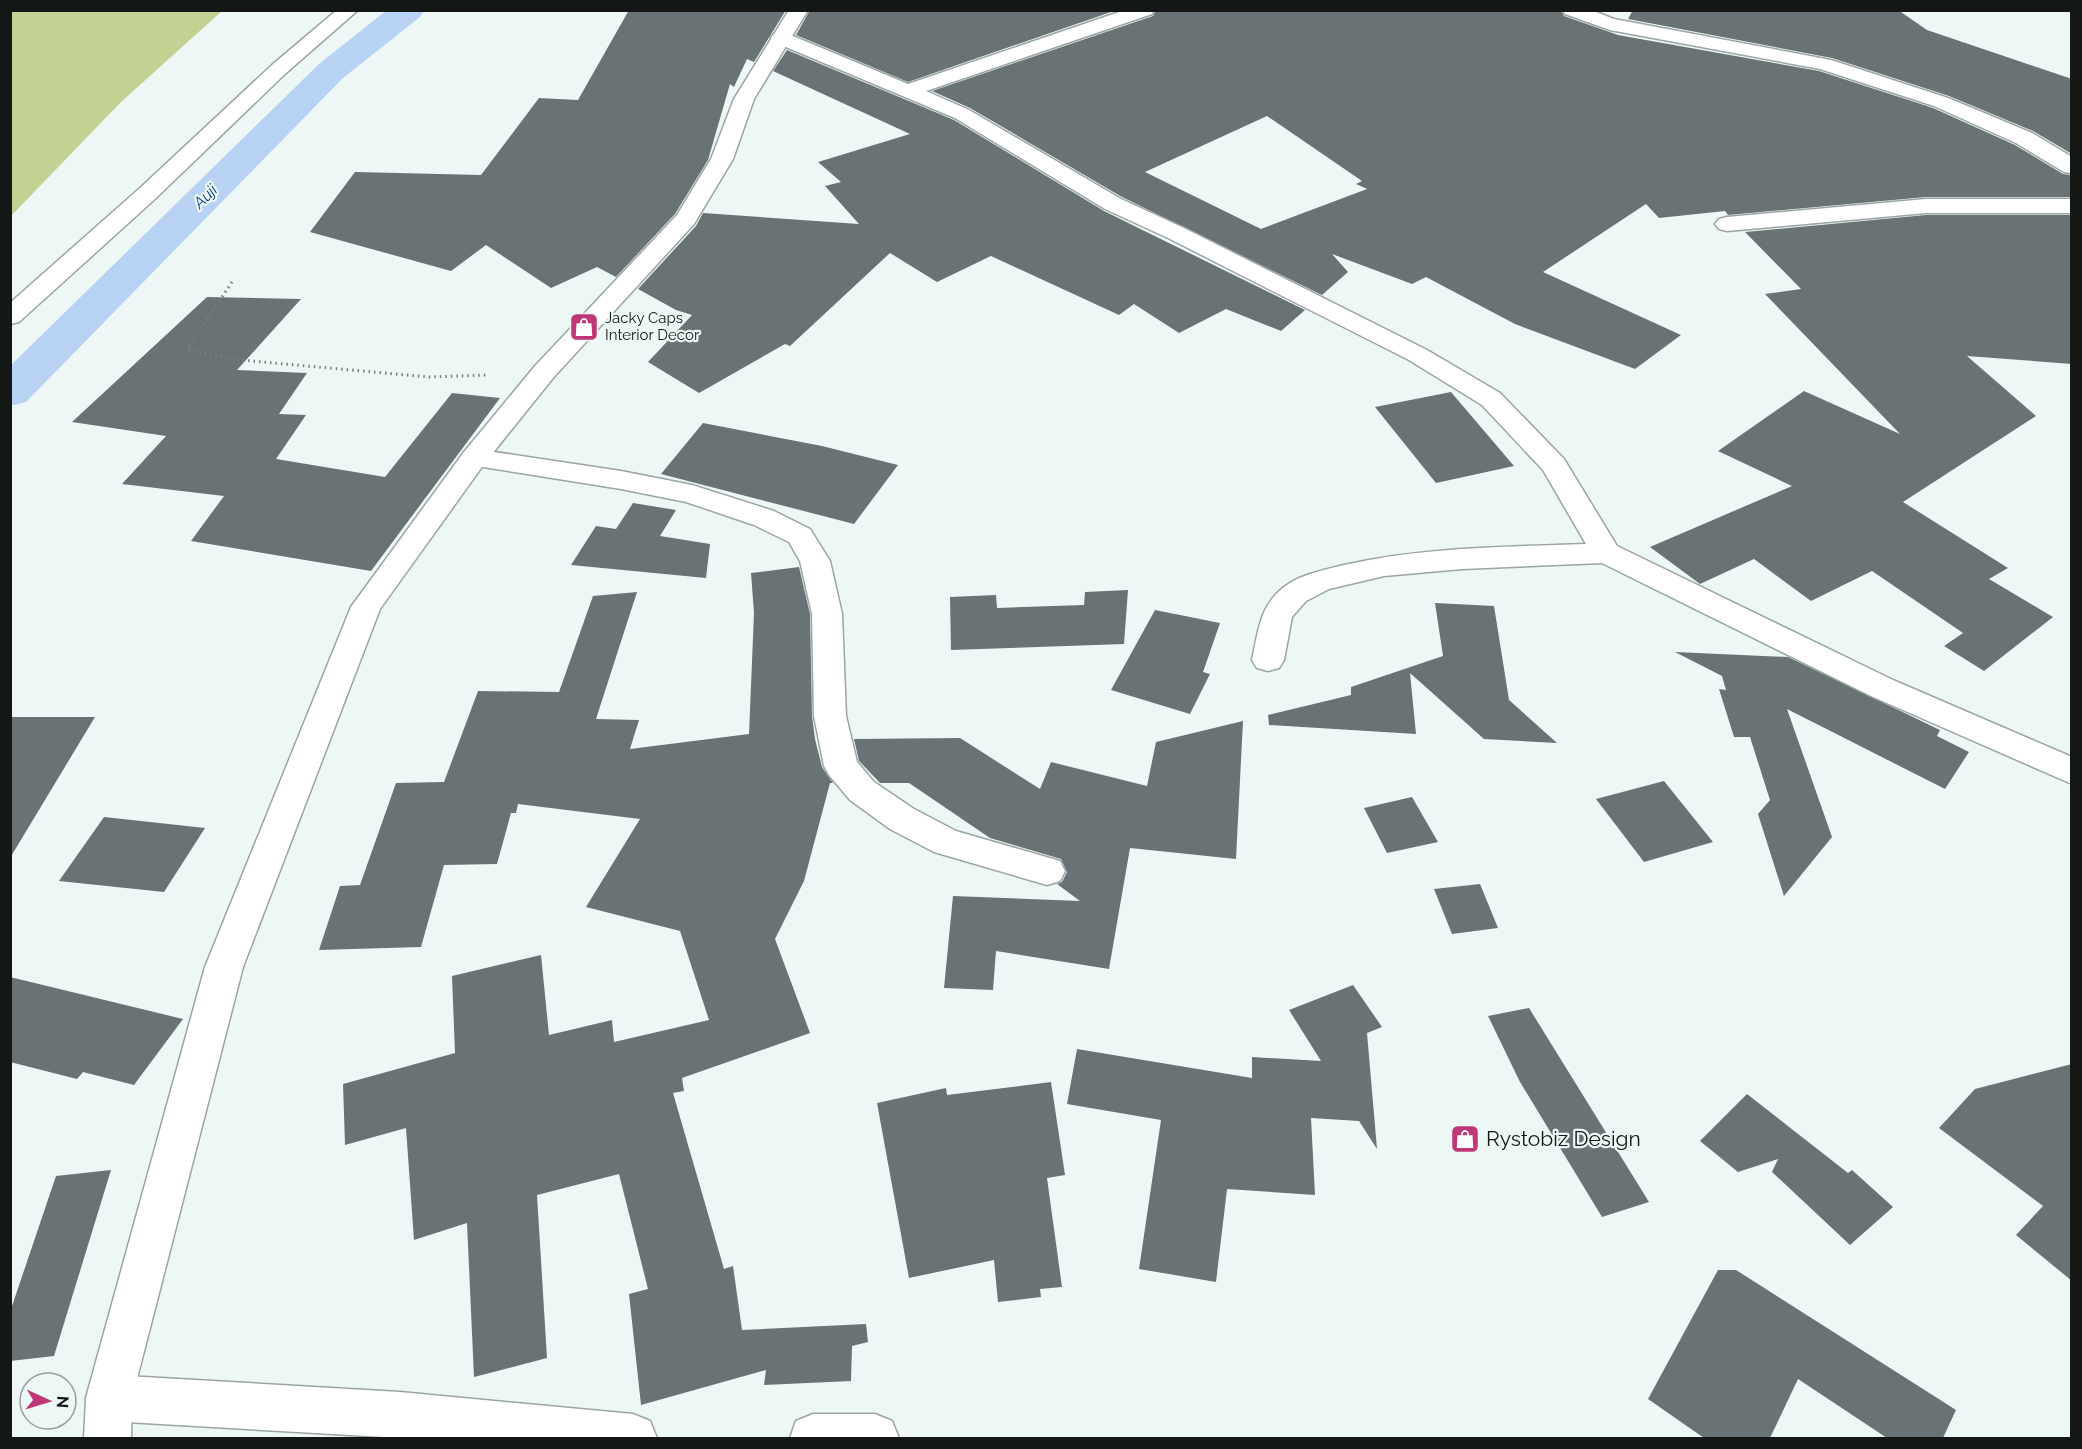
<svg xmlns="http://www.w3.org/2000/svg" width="2082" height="1449" font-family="Raleway,sans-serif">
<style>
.green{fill:#c3d293}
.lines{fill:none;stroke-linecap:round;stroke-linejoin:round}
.canal{fill:#b8d2f4;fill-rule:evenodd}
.building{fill:#697275;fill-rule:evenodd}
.minor-casing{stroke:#9aa5a3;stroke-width:3}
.tertiary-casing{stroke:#9aa5a3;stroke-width:3}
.path{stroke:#787f7d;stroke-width:3;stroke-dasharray:1.5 4;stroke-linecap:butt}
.minor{fill:#fff;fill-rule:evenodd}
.tertiary{fill:#fff;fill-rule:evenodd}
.labels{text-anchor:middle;stroke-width:4.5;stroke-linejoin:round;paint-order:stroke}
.far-poi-label{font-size:15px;fill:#131716;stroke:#edf8f6;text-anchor:start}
.far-water-label{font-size:16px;font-style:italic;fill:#014080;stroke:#edf8f6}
.near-poi-label{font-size:21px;fill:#131716;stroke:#edf8f6;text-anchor:start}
</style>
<rect width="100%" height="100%" fill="#edf8f6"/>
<!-- green -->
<polygon class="green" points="11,10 222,10 222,11 121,102 11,216"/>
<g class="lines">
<!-- canal -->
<polygon class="canal" points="387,10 424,10 420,17 343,78 26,402 10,406 10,366 319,64"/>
</g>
<!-- building -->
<g class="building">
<polygon points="629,10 786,10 754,62 747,59 734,87 730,84 708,160 675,214 616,277 597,267 551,288 486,245 451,271 310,232 355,172 481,175 539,98 578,100"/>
<polygon points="810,10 1117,10 908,82 796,35"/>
<path d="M1156,10h405l3,6 54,19 201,36 114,37 82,37 48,29 9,1v22h-146l-198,18 -3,-4 -66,7 -13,-14 -103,68 138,63 -46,34 -120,-45 -89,-47 -14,7 -80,-30 16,18 -26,23 -200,-98 -152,-89 -38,-17 221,-75zM1267,116l95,65 -6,3 11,5 -106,40 -116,-57z"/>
<polygon points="1633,10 1898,10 1927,30 2072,79 2072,154 2033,131 1949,96 1832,58 1628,19"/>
<polygon points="787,50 954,120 1104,211 1305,310 1281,331 1226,309 1179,333 1134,304 1119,315 991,256 937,282 890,253 790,346 785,344 699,393 648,362 692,315 676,310 638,289 696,226 703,213 859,224 825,186 841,182 818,162 910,134 773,71"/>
<polygon points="1926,215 2072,215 2072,364 1967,356 2036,416 1903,502 2008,568 1989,579 2053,617 1984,671 1944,646 1963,633 1872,571 1811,601 1754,559 1700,584 1650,547 1792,486 1718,451 1804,391 1900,434 1765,294 1801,289 1745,232"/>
<polygon points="207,297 301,299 237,370 307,373 279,414 306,415 276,459 385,477 452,393 500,398 371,571 191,541 224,496 122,484 166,436 72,422"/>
<polygon points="1451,392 1514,466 1436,483 1375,407"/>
<polygon points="703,423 822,446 898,465 854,524 661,474"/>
<polygon points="633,503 676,510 660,536 710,544 706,578 571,565 596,526 616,529"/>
<polygon points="799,567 810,614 812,716 815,739 822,767 833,783 830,783 804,881 775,939 810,1033 682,1078 684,1091 673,1093 724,1269 733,1266 742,1330 866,1324 868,1342 852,1346 851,1381 764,1385 766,1370 641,1405 629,1294 648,1289 619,1174 537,1195 547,1358 474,1377 467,1223 414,1240 406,1128 345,1145 343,1084 455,1053 452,976 541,955 549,1035 612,1020 614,1042 709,1020 680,931 586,907 640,819 518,804 516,813 511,813 497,864 444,865 421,947 319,950 340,886 360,885 396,783 444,782 478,691 559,692 593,596 637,592 596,719 639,720 630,749 749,734 754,613 751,573"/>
<polygon points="1128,590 1124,644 951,650 950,597 996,595 997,608 1084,605 1085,592"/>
<polygon points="1435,603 1494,606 1509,700 1557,743 1484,739 1410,673 1416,734 1269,725 1268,715 1351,695 1351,687 1443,656"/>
<polygon points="1155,610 1220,623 1203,672 1210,674 1190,714 1111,690"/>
<polygon points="1675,652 1788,657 1940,730 1937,736 1969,752 1945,789 1787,709 1832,837 1784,896 1758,814 1770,800 1750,737 1734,737 1719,689 1726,690 1722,676"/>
<polygon points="10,717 95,717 10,858"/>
<polygon points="1243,721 1236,859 1130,848 1109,969 996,951 993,990 944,988 953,896 1080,901 1057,884 1062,882 1067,872 1061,859 990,838 909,783 880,783 859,761 854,739 960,738 1040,789 1051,762 1147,786 1156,742"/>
<polygon points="1664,781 1713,842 1644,862 1596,799"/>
<polygon points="1412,797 1438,842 1387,853 1364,808"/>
<polygon points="104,817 205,828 164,892 59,881"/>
<polygon points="1480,884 1498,928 1452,934 1434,889"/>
<polygon points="10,977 183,1019 134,1085 83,1072 77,1079 10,1062"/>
<polygon points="1353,985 1382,1027 1367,1033 1377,1149 1359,1121 1311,1118 1315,1195 1227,1189 1216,1282 1139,1269 1161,1120 1067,1104 1077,1049 1252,1078 1252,1057 1321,1061 1289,1010"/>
<polygon points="1529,1008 1649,1202 1602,1217 1520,1082 1488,1016"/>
<polygon points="2072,1064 2072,1281 2016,1235 2043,1206 1939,1128 1975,1089"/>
<polygon points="1051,1082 1065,1175 1047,1178 1062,1287 1040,1289 1041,1297 998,1302 994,1260 909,1278 877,1103 946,1088 947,1095"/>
<polygon points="1747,1094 1848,1173 1852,1170 1893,1207 1850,1245 1772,1172 1778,1159 1738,1172 1700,1141"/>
<polygon points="111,1170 54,1356 10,1361 10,1312 56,1176"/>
<polygon points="1718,1270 1736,1270 1956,1410 1943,1438 1887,1438 1798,1379 1770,1438 1704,1438 1648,1399"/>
</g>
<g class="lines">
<!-- minor casing -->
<g class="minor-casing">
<g id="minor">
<polygon points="337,10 358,10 286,73 156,198 19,322 10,324 10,303 140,188 272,65"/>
<path d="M1125,10h29l-2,4 -226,77 43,19 152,89 63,29 243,122 73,43 64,66 53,87 276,134 179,77v27l-201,-88 -269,-133 -140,6 -78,7 -55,13 -23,12 -14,16 -8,43 -5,8 -11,3 -11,-3 -5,-8c6,-28 8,-55 32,-73 17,-13 40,-17 60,-22 79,-18 161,-18 242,-21l-43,-74 -61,-65 -73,-45 -241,-122 -63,-29 -150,-91 -181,-76 -3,-4 3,-4h14l120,50z"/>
<polygon points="1563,10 1591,10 1614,19 1831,60 1948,98 2032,133 2072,157 2072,173 2064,172 2016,143 1934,106 1820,69 1610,30 1565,14"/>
<polygon points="1926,199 2072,199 2072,213 1926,213 1727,231 1719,229 1715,224 1719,219 1727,217"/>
<polygon points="474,449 621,471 692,485 774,511 810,529 830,561 842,614 846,716 857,762 874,782 914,809 956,831 1060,861 1065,871 1060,881 1047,885 934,852 890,829 850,800 829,775 824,766 814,716 812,614 800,561 789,542 754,525 686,502 621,489 464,464 460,458 464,452"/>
<polygon points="109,1375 400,1392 633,1414 650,1421 657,1438 402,1438 109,1421 93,1414 86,1398 93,1382"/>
<polygon points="813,1414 875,1414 892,1421 899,1438 790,1438 796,1421"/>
</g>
</g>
<!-- tertiary casing -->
<g class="tertiary-casing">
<polygon id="tertiary" points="789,10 808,10 754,99 733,159 694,224 553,378 484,464 380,609 243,967 132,1398 131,1438 84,1438 86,1398 205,967 351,607 464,452 535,366 677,215 711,159 734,99"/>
</g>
<!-- path -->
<polyline class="path" points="232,282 187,349 229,359 429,377 489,375"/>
<!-- minor -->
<use href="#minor" class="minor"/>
<!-- tertiary -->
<use href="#tertiary" class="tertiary"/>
</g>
<!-- icons -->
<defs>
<g id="shop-square" transform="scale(1.5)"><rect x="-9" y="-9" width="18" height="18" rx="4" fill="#bf3776" stroke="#edf8f6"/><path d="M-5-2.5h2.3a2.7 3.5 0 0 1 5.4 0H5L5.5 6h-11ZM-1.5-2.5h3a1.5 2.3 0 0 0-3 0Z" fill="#fff"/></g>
</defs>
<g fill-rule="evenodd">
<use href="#shop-square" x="584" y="327"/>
<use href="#shop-square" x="1465" y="1139"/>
</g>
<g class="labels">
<!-- far-poi labels -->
<g class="far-poi-label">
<text x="605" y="323">Jacky Caps<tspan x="605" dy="17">Interior Decor</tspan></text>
</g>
<!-- far-water labels -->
<g class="far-water-label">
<text transform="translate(205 196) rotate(-45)" y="6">Auji</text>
</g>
<!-- near-poi labels -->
<g class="near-poi-label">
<text x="1486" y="1146">Rystobiz Design</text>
</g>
</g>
<!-- border -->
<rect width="2082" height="1449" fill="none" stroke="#131716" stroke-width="24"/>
<!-- north arrow -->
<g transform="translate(48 1401) rotate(94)"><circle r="28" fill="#edf8f6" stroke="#969e9c" stroke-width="1.5"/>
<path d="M0-4.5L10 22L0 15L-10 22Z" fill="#bf3776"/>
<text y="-9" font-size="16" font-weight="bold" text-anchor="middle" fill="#131716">N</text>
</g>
</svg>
